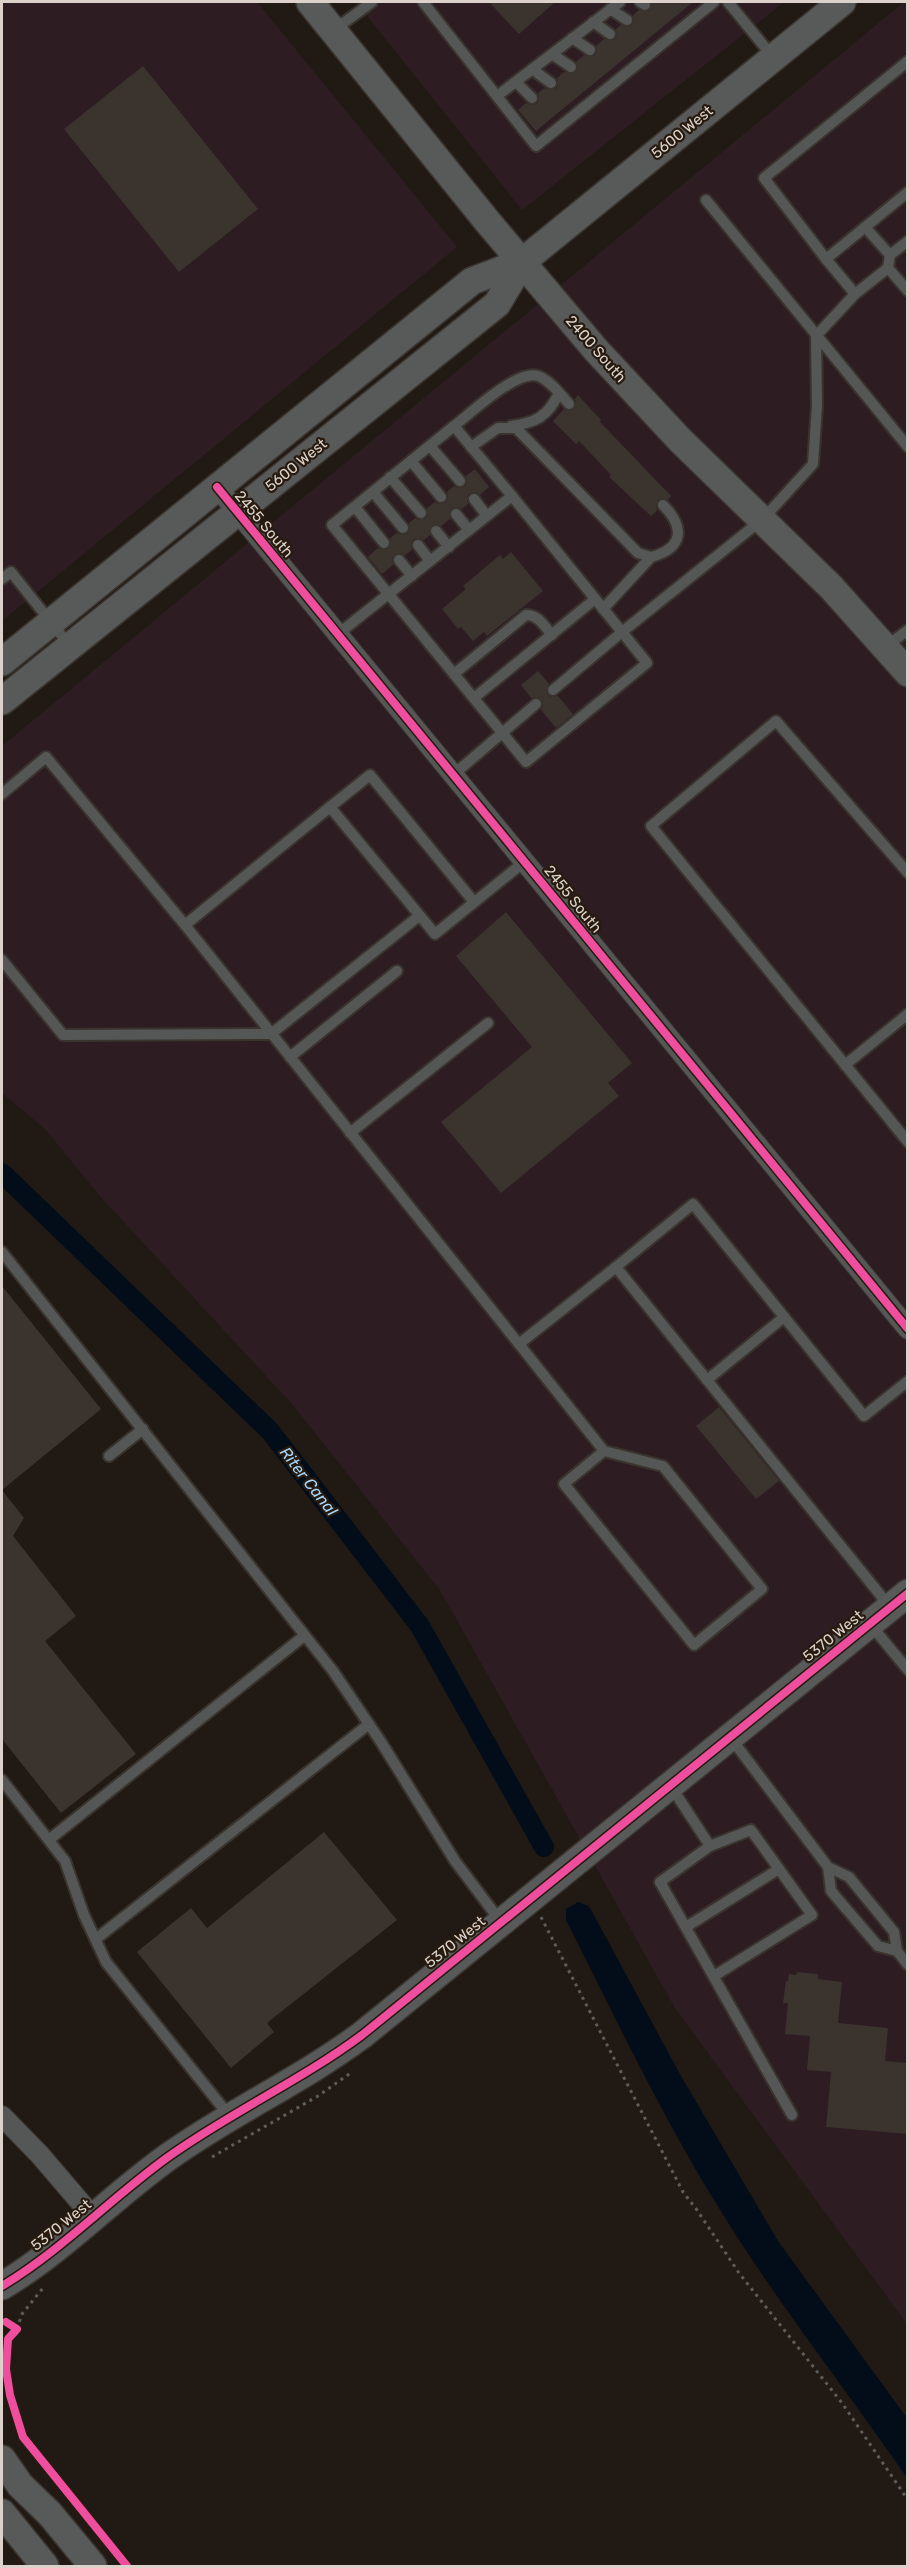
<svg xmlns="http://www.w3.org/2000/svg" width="909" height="2568" font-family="Rubik,sans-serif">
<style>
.industrial{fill:#2d1d23}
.water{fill:#030d19}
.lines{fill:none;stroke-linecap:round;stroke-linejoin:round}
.canal{stroke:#030d19;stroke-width:20}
.building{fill:#3a332e}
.lane-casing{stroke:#3a342e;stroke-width:14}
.street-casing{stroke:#3a342e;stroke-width:22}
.secondary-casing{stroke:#3a342e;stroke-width:30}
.path{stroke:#5c5c5b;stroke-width:3;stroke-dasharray:3 4.5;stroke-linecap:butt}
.lane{stroke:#555757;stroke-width:10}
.street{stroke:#555757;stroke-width:20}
.secondary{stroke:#585959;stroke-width:27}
.cycleway-casing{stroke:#271a0e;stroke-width:11}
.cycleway{stroke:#ef4d9e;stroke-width:8}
.labels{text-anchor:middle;stroke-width:4.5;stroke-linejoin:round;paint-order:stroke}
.street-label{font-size:15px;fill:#dcd2cb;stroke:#271a0e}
.water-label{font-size:16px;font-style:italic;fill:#a4d7fd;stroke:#271a0e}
</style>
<rect width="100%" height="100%" fill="#211a14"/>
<!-- industrial -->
<g class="industrial">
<polygon points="2,2 257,2 457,247 2,621"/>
<polygon points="356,2 784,2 522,210"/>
<polygon points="904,2 907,2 907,2324 675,2008 440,1590 291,1403 99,1195 45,1129 2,1093 2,746"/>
</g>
<!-- water -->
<path class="water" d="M578,1902l11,4 92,170 97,165 129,177v60c-61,-89 -128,-173 -185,-265 -59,-94 -106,-194 -156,-293v-11z"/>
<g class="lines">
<!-- canal -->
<polyline class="canal" points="2,1173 270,1431 420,1626 544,1847"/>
</g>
<!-- building -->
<g class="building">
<polygon points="489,2 555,2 519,34"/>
<polygon points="652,2 693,2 536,131 518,110 526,103 531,105 537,104 539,99 538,93 545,88 551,90 557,88 558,83 557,78 564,72 575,73 578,68 576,62 584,55 594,56 597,51 596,46 604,39 614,40 617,35 616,29 621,25 631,26 634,21 633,15 639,10 649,11"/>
<polygon points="143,66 258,209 179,272 64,129"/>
<polygon points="578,395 601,420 600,422 671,496 668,500 662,498 658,500 656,506 657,510 651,516 609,477 611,475 579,441 576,444 553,421 564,409 570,411 574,409 576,403 575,399"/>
<polygon points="475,469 489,487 480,495 474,492 469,493 467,499 468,504 462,509 458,507 452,508 449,512 450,519 441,526 435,524 431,526 430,535 424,540 418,538 413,539 411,545 412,550 405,555 401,553 395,554 392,558 393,565 382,574 368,557 378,548 385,550 389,548 391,542 390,538 397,533 401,535 407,534 410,530 409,523 415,518 419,520 425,519 428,515 427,508 435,502 439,504 445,503 448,499 447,492 454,486 458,488 464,487 467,483 466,476"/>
<polygon points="511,552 543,591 487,636 484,632 473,641 461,627 458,629 442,609 466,589 463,586 500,555 503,559"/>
<polygon points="538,671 549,684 546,688 547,694 551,697 558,696 573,714 556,728 541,710 543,706 542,700 538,697 531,698 521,685"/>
<polygon points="506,912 632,1063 608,1083 619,1096 501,1193 441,1122 532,1047 456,956"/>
<polygon points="2,1286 101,1409 2,1490 24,1518 13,1536 76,1616 45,1641 136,1754 61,1813 2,1739"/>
<polygon points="719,1407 779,1481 756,1499 696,1426"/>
<polygon points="324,1832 397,1920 267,2023 274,2032 231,2068 137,1952 191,1908 207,1928"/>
<polygon points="797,1972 818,1974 818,1979 842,1982 838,2023 888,2028 885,2061 908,2063 908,2134 826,2127 831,2072 807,2070 810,2036 785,2034 788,2003 783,2003 786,1981 788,1981 789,1974 796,1975"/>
</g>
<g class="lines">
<!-- lane casing -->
<g class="lane-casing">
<g id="lane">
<polyline points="423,2 536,146 714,2"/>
<polyline points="640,2 645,5"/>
<polyline points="728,2 773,57"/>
<polyline points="610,9 627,20"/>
<polyline points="593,22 610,34"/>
<polyline points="334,30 372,2"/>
<polyline points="572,38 590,50"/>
<polyline points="552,54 571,67"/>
<polyline points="908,61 764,178 826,259 908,192"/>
<polyline points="532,69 551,83"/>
<polyline points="516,82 532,98"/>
<polyline points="497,96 620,2"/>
<polyline points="706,200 908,447"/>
<polyline points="865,227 890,255 888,268 908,291"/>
<polyline points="890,255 908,241"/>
<polyline points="826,259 855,294 888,268"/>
<path d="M454,426c17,-13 63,-57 84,-50 12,4 23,19 31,28"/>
<path d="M511,426c25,-3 37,-10 48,-33"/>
<polyline points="430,446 460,481"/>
<path d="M471,447l27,-19h18l122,125 13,4c33,-9 34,-30 12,-52"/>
<polyline points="411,461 441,497"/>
<polyline points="390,477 421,513"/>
<polyline points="373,492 403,528"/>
<polyline points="512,496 454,426 332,525 526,762 647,663 622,632 553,690"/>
<polyline points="474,499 487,516"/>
<polyline points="355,507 384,543"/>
<polyline points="456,514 469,530"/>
<polyline points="436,531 449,547"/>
<polyline points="418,545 430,561"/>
<polyline points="399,560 412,576"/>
<polyline points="2,579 11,572 70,646"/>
<polyline points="603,609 651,557"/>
<polyline points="338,634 512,496 622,632 763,519 813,464 817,406 816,336 855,294"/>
<polyline points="885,647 908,630"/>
<path d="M454,674l72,-59c13,0 18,11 26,20"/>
<polyline points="474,698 595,599"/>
<polyline points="453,775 536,704"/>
<polyline points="2,794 46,757 185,925"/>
<polyline points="330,807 370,775 474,902"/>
<polyline points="524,862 435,934 330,807 185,925 519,1344 616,1267 890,1607"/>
<polyline points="908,873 776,721 651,826 908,1142"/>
<polyline points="2,960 63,1035 271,1034 419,916"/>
<polyline points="290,1057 397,971"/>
<polyline points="845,1065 908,1014"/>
<polyline points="350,1133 488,1023"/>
<polyline points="2,1252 333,1671 381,1742 455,1861 501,1922"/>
<polyline points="616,1267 693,1204 864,1416 908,1381"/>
<polyline points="519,1344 604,1451 564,1484 694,1645 762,1589 663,1466 604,1451"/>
<polyline points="707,1380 784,1317"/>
<polyline points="109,1456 143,1429"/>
<polyline points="870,1624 908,1670"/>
<polyline points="730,1737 828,1867 849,1877 894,1932 897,1951 908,1965"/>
<polyline points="2,1780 65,1861 84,1915 106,1962 231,2118"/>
<polyline points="670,1785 710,1846 660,1882 792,2115"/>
<polyline points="50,1839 304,1636"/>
<polyline points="710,1846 751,1830 812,1915 714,1976"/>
<polyline points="828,1867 831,1891 878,1946 897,1951"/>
<polyline points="686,1927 779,1869"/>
<polyline points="96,1939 369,1724"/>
</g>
</g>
<!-- street casing -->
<g class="street-casing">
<g id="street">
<polyline points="217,487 908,1329"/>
<polyline points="2,2116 40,2155 93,2217"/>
</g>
</g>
<!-- secondary casing -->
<g class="secondary-casing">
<g id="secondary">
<polyline points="310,2 487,221 596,350 680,440 831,587 908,673"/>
<polyline points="2,662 472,281 522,262 842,2"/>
<polyline points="2,701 497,304 522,262"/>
<path d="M2,2286c60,-36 109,-88 166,-129 63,-45 132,-76 194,-122l546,-442"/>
<polyline points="2,2459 20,2485 50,2514 93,2566"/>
<polyline points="2,2513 45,2566"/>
</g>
</g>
<!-- path -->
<g class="path">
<polyline points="541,1917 683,2192 697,2210 739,2273 842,2403 908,2500"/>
<polyline points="212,2157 318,2096 352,2072"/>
<polyline points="17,2329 22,2314 43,2288"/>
</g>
<!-- lane -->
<use href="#lane" class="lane"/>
<!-- street -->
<use href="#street" class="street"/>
<!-- secondary -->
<use href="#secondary" class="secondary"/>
<!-- cycleway casing -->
<g class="cycleway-casing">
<g id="cycleway">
<polyline points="217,487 908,1329"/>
<path d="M2,2286c60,-36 109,-88 166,-129 63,-45 132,-76 194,-122l546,-442"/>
<polyline points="6,2322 17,2329 8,2339 6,2369 10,2395 23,2437 127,2566"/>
</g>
</g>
<!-- cycleway -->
<use href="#cycleway" class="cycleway"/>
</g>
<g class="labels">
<!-- street labels -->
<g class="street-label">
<text transform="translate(682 132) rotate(-39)" y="5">5600 West</text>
<text transform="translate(596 349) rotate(49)" y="5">2400 South</text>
<text transform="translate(296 465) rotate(-39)" y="5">5600 West</text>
<text transform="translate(264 524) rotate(50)" y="5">2455 South</text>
<text transform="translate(573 899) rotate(51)" y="5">2455 South</text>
<text transform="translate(833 1636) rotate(-39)" y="5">5370 West</text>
<text transform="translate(455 1942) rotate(-39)" y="5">5370 West</text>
<text transform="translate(61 2225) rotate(-39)" y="5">5370 West</text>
</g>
<!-- water labels -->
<g class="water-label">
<text transform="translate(309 1481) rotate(52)" y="6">Riter Canal</text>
</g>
</g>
<!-- border -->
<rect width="909" height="2568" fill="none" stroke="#dcd2cb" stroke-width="6"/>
</svg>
